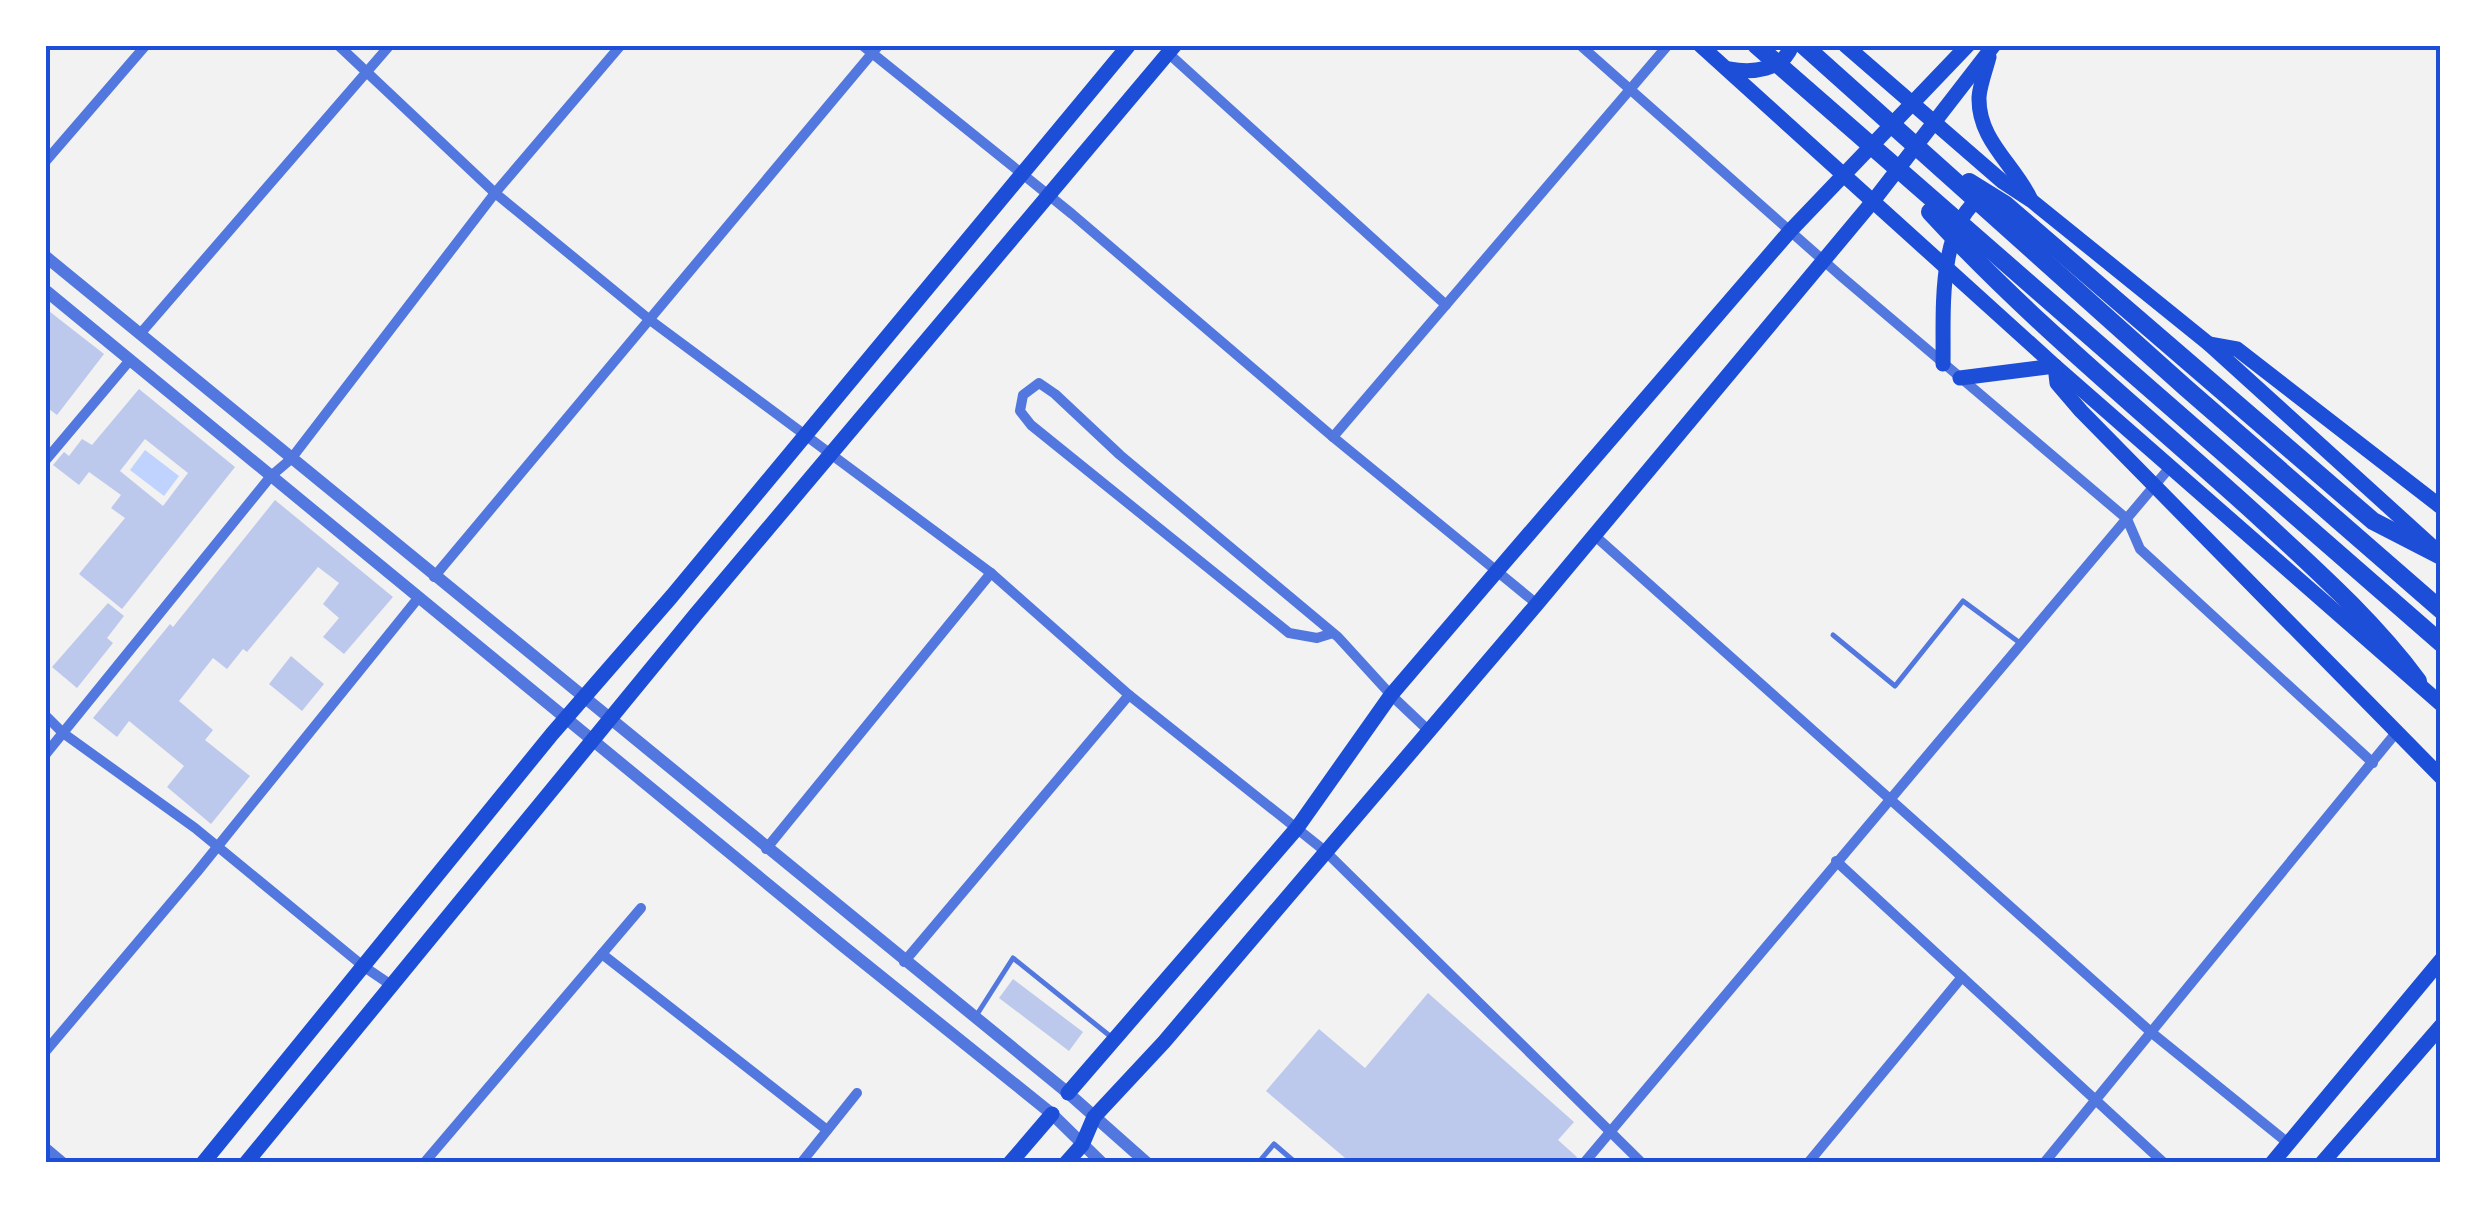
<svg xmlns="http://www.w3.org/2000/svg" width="2486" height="1208" font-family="'Sofia Sans Condensed',sans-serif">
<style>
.water{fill:#bfd3fe}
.building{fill:#bdc9ec;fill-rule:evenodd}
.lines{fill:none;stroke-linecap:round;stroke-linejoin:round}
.service{stroke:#5277de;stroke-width:5}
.minor{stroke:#5277de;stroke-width:10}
.tertiary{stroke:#5277de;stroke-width:12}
.secondary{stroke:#1d4ed8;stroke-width:15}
.trunk{stroke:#1d4ed8;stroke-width:18}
.neatline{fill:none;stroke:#1d4ed8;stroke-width:4}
</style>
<rect width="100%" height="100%" fill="#f2f2f2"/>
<!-- water -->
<polygon class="water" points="145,450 179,476 164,496 130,470"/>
<!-- building -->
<g class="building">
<polygon points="45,308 104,354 57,415 45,406"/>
<path d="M139,389l96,78 -113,142 -43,-35 46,-56 -14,-10 10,-13 -32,-23 -10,13 -26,-20 11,-13 5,4 13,-17 10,6zM145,439l43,34 -25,33 -43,-35z"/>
<polygon points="275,500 393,597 344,654 323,637 339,618 323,604 339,583 318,567 247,652 243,649 227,669 213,658 179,701 213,730 205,740 250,776 211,824 167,787 184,766 129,721 117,737 93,718 170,624 173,627"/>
<polygon points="108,603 124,616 107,638 113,643 77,688 52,667"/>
<polygon points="291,656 324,684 302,711 269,684"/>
<polygon points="1013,979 1083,1032 1069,1051 999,998"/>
<polygon points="1428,993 1574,1122 1558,1140 1577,1157 1575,1163 1351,1163 1266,1091 1319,1029 1365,1068"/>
</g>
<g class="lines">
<!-- service -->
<g class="service">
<polyline points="1833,635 1895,686 1963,601 2020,643"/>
<polyline points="976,1016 1013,958 1110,1036"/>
<polyline points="1258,1163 1274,1144 1296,1163"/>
</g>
<!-- minor -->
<g class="minor">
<polyline points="338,45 495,193 650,320 991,573 1129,695 1325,851 1642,1163"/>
<polyline points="862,45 1072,214 1333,437 1537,604"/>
<polyline points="1580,45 1842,277 2127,519 2140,549 2373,763"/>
<polyline points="1168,53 1446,305"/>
<polyline points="45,162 146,45"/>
<polyline points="140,334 390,45"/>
<polyline points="1333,437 1668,45"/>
<polyline points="45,461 130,360"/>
<polyline points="1594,535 2152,1033 2288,1143"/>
<polyline points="434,577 879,45"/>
<polyline points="1333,633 1317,638 1289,633 1031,425 1020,411 1023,395 1039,383 1055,394 1120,455 1338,637 1391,695 1429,731"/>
<polyline points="45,715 63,733 195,828 363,966 391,985"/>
<polyline points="45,755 271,476 291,459 495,193 621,45"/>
<polyline points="766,849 991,573"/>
<polyline points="1836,861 2164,1163"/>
<polyline points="602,954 827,1130"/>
<polyline points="904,962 1129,695"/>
<polyline points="45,1052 197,872 419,597"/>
<polyline points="45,1147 64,1163"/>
<polyline points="424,1163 641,908"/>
<polyline points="801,1163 857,1093"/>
<polyline points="1584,1163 2171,466"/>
<polyline points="1808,1163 1962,977"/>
<polyline points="2044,1163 2395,734"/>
</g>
<!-- tertiary -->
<g class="tertiary">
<polyline points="45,256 1068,1093 1147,1163"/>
<polyline points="45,290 843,946 1052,1114 1102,1163"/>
</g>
<!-- secondary -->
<g class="secondary">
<polyline points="1700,45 2055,366 2441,704"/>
<polyline points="1845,45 2003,182 2032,201 2209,344 2434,548"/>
<path d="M1989,57c-3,12 -9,27 -10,40 -1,43 34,66 51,101"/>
<path d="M1729,69c23,4 54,2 63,-24"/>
<polyline points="2209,344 2237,349 2441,507"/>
<path d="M1943,364c1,-50 -7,-139 41,-169"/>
<polyline points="1960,378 2055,366 2057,383 2081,411 2441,777"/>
<polyline points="1068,1093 1297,828 1391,695 1497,571 1790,231 1968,45"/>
<polyline points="203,1163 552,734 672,596 1129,45"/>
<polyline points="246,1163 696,614 1175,45"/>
<polyline points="1010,1163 1052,1114"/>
<polyline points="1066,1163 1082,1145 1094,1117 1164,1042 1537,604 1874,200 1994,45"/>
<polyline points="2272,1163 2441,960"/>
<polyline points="2322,1163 2441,1026"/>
</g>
<!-- trunk -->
<g class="trunk">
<polyline points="1756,45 2441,643"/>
<polyline points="1803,45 2186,388 2441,610"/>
<polyline points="1969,182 2006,205 2373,521 2441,556"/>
<path d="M1930,212c101,110 219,205 329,305 56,52 113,102 159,164"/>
</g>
</g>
<!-- border -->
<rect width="2486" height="1208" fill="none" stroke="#ffffff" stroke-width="95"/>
<rect x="48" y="48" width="2390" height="1112" class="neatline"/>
</svg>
